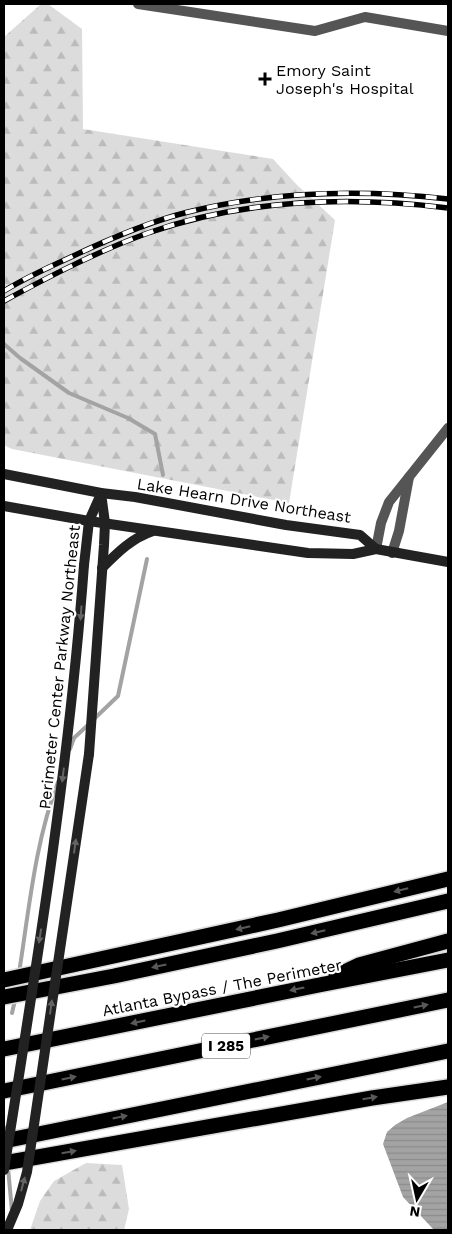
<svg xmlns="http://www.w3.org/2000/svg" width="452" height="1234" font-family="'Work Sans',sans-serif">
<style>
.forest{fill:url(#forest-firs)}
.water{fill:url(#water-rules)}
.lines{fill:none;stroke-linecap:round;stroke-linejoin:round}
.stream{stroke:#a3a3a3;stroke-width:4}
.motorway-casing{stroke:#dbdbdb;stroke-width:18}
.minor{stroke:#555;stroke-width:10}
.tertiary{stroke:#555;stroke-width:10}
.secondary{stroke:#222;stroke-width:10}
.motorway{stroke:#000;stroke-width:15}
.rail-casing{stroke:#000;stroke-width:5.5}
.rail{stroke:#fff;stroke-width:4;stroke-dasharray:11;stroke-linecap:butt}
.secondary-bridge{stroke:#222;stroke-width:10}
.oneway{fill:#646464}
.oneway2{fill:#595959}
.poi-dot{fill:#000;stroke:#fff;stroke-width:2}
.labels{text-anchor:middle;stroke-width:4.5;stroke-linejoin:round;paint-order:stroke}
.shield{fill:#fff;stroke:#4c4c4c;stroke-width:1}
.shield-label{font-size:15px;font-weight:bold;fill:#000}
.poi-label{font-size:16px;fill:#000;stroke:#fff;text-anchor:start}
.street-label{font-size:16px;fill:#000;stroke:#fff}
</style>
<defs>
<pattern id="forest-firs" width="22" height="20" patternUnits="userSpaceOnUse" patternTransform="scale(1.25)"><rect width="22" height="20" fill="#dcdcdc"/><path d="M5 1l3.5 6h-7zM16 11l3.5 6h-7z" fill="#bbb"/></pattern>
<pattern id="water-rules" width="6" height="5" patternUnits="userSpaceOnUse" patternTransform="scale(1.25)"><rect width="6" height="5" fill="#a3a3a3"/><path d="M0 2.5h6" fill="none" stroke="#8b8b8b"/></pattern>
</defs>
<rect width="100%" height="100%" fill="#fff"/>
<!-- forest -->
<g class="forest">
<polygon points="41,4 48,4 82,29 83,129 273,159 297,185 335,220 289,503 12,449 4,445 4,37"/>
<polygon points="86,1163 122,1165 129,1209 124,1230 30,1230 40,1201 54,1181"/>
</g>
<!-- water -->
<polygon class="water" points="448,1102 448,1230 434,1230 403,1197 383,1144 387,1132 395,1125 407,1118"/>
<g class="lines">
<!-- stream -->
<g class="stream">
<polyline points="4,344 20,358 69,393 128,418 155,434 163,475"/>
<polyline points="94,719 118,696 147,559"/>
<polyline points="70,749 74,738 89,724"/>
<path d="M19,973c10,-63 16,-131 39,-191"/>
<polyline points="12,1013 15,1000"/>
<polyline points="4,1127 5,1138"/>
<polyline points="8,1168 12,1211"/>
</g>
<!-- motorway casing -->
<g class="motorway-casing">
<g id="motorway">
<polyline points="336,976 359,965 448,941"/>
<polyline points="4,980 278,920 448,879"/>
<polyline points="4,997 114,976 277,941 448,901"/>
<polyline points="4,1049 319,985 448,960"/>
<polyline points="4,1091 448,1000"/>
<polyline points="4,1141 448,1051"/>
<polyline points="4,1163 372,1098 448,1087"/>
</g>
</g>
<!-- minor -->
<polyline class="minor" points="138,4 315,31 365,17 448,31"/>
<!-- tertiary -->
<g class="tertiary">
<polyline points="376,549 381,523 389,502 448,428"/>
<polyline points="392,553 399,531 409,477"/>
</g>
<!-- secondary -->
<g class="secondary">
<polyline points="4,474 101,493 135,497 286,525 360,535 376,549"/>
<polyline points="4,506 89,521 308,553 353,554 376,549 448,562"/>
<polyline points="84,565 89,521 101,494"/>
<path d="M102,568c16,-16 30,-30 51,-37"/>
<polyline points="89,754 104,545 105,523 101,493"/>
</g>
<!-- motorway -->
<use href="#motorway" class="motorway"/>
<!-- rail casing -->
<g class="rail-casing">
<g id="rail">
<path d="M4,291c21,-13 45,-24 67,-34 38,-18 77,-35 117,-45 86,-21 173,-23 260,-13"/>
<path d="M4,301c46,-25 94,-50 144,-68 96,-34 200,-37 300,-25"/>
</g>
</g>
<!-- rail -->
<use href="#rail" class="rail"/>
<!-- secondary-bridge -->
<g class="secondary-bridge">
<path d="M4,1170c32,-201 65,-402 80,-605"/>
<polyline points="7,1230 18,1204 27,1172 89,754"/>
</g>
</g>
<!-- one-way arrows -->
<defs><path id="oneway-solid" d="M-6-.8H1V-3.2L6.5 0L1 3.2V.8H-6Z" transform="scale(1.25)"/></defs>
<g class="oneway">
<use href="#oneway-solid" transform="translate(81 613) rotate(94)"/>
<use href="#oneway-solid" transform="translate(63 775) rotate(97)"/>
<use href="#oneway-solid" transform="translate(75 846) rotate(-82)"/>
<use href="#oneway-solid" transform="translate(40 936) rotate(99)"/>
<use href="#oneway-solid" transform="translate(51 1007) rotate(-82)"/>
<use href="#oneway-solid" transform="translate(23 1184) rotate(-75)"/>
</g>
<g class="oneway2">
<use href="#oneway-solid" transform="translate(401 890) rotate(166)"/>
<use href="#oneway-solid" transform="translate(243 928) rotate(167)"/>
<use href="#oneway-solid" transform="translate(318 932) rotate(167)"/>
<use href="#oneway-solid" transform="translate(159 966) rotate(168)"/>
<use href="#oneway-solid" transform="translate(297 989) rotate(168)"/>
<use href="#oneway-solid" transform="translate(421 1006) rotate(-12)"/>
<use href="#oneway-solid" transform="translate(138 1022) rotate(168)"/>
<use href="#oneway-solid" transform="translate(262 1038) rotate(-12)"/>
<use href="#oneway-solid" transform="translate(69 1078) rotate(-12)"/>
<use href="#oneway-solid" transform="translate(314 1078) rotate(-11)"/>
<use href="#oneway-solid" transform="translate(370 1098) rotate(-10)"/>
<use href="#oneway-solid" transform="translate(120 1117) rotate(-11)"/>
<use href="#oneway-solid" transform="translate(69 1152) rotate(-10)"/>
</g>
<!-- markers -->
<path class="poi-dot" d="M262.5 71.5h5v5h5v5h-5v5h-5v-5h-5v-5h5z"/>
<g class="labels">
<!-- shield labels -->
<rect class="shield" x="202" y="1033.5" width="48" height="25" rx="4"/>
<g class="shield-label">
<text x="226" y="1051">I 285</text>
</g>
<!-- poi labels -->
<g class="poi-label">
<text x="276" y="76">Emory Saint<tspan x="276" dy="18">Joseph's Hospital</tspan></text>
</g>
<!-- street labels -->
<g class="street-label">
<text transform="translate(244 500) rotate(9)" y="6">Lake Hearn Drive Northeast</text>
<text transform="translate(59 667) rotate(-84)" y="6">Perimeter Center Parkway Northeast</text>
<text transform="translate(222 987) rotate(-11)" y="6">Atlanta Bypass / The Perimeter</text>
</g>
</g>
<!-- border -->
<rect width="452" height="1234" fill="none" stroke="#000000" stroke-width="10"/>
<!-- north arrow -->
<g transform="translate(417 1199) rotate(189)" stroke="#ffffff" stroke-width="4" paint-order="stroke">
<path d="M0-4L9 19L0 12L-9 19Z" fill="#000000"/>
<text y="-8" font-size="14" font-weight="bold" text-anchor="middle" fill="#000000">N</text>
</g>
</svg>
